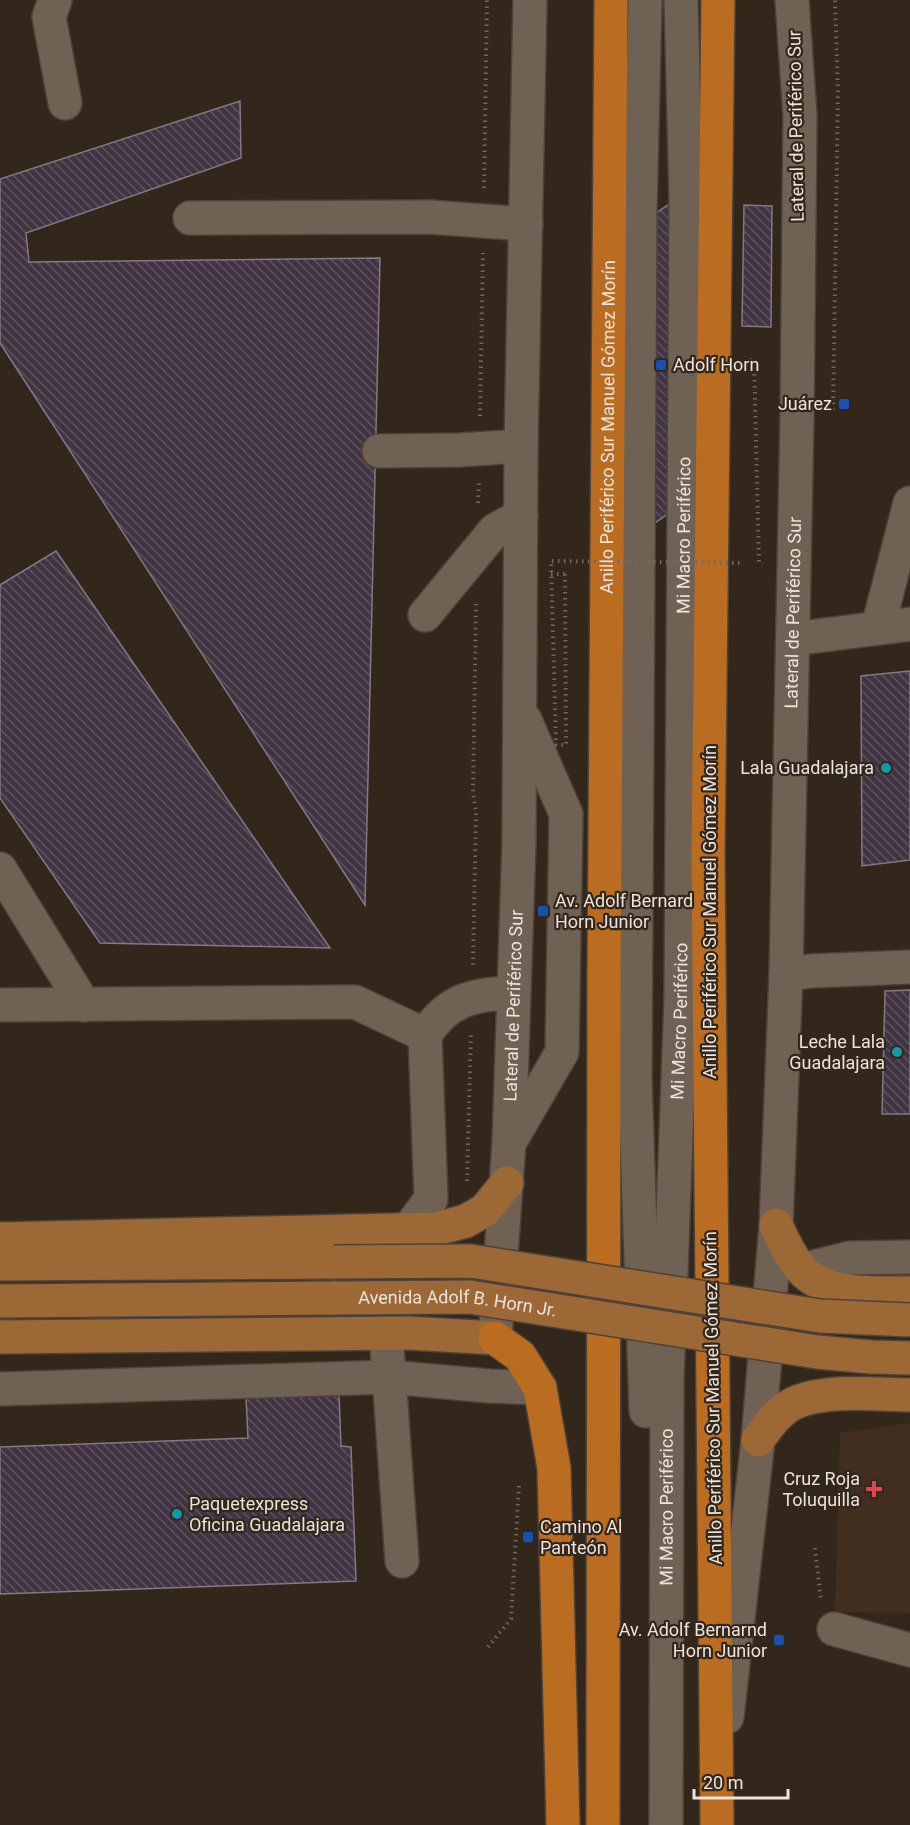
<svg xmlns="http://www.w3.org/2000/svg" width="910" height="1825" font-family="Roboto,sans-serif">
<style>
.built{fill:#412e1f}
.building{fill:url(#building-back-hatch);stroke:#847786;stroke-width:1.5}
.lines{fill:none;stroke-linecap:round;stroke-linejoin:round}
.minor-casing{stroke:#4d4239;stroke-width:36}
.major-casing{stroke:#4d4239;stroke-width:36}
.highway-casing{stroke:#4d4239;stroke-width:36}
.path{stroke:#73685e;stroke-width:4;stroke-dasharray:1.5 4.5;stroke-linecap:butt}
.minor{stroke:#706155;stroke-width:33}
.major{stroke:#9c6836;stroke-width:33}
.highway{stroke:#ba6d21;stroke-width:33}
.major-bridge-casing{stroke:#4d4239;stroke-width:36;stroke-linecap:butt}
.path-bridge{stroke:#73685e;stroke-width:4;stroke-dasharray:1.5 4.5;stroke-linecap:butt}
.major-bridge{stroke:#9c6836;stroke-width:33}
.transit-dot{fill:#1a4fb4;stroke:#33261b;stroke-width:2}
.culture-dot{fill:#0f9aa8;stroke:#33261b;stroke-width:2}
.health-dot{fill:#e0444e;stroke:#33261b;stroke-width:2}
.labels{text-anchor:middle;stroke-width:4.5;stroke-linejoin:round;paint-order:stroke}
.street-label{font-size:18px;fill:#ece3dc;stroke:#33261b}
.poi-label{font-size:18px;fill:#ece3dc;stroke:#33261b;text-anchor:end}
</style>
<defs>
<pattern id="building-back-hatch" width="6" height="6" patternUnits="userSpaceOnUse" patternTransform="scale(1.5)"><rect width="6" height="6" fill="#413543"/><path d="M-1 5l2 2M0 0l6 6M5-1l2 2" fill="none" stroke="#5d525e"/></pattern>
</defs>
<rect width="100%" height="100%" fill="#33261b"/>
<!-- built -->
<polygon class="built" points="910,1423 910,1613 835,1612 840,1433"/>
<!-- building -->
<g class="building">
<polygon points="240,101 241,158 26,233 29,262 380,258 365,905 0,343 0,179"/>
<polygon points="675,200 672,511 649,527 649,218"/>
<polygon points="744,205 772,206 771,327 742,326"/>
<polygon points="56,551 330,948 100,943 0,798 0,585"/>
<polygon points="910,671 910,860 862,866 861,676"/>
<polygon points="910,990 910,1114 882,1114 885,991"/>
<polygon points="339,1395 341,1446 351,1447 356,1581 0,1594 0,1447 248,1438 246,1398"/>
</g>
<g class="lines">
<!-- minor casing -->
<g class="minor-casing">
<g id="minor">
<polyline points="55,0 49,17 65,103"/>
<polyline points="645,0 640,209 635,1079 646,1411"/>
<polyline points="190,218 430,217 526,224"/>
<polyline points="379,451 459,450 521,446"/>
<polyline points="425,615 495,530 521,516"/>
<polyline points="878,627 910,503"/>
<polyline points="793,639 910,624"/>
<polyline points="0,869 84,1005"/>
<polyline points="786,974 811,971 910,967"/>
<polyline points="0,1005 355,1002 425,1035"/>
<polyline points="511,1140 562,1052 566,814 525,720"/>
<path d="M407,1231l24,-32 -6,-164c24,-37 47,-39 88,-43"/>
<polyline points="802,1270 850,1258 910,1257"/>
<polyline points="386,1333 402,1561"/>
<path id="s1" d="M495,1338l14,-195 10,-301 2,-396 9,-446"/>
<polyline points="0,1389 389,1377 489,1386 540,1388"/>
<polyline points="834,1629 910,1650"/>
<path id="s2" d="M727,1717l31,-277 18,-215 10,-251 11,-557 3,-301 -8,-116"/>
<path id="s3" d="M666,1825l1,-446 14,-380 5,-802 -5,-197"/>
</g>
</g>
<!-- major casing -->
<g class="major-casing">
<g id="major">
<path d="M776,1225c7,15 14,32 26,45 27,28 72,22 108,23"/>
<polyline points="0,1239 436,1229 466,1221 485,1210 507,1183"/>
<polyline points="0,1264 334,1262"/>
<polyline points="0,1301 336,1298"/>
<polyline points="0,1337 408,1333 495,1338"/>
<path d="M758,1440c8,-11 16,-24 28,-32 29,-21 89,-13 124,-13"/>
</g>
</g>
<!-- highway casing -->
<g class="highway-casing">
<g id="highway">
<polyline points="495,1338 520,1356 540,1388 554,1468 563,1825"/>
<path id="s4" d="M603,1825l1,-850 7,-975"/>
<polyline points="717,1825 708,855 718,0"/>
</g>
</g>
<!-- path -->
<g class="path">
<polyline points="484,188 487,0"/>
<polyline points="746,362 746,360 754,360 759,562 763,563"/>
<polyline points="833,410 838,92 835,0"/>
<polyline points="480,416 483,253"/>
<polyline points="478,503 479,481"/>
<polyline points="551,574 565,574"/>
<polyline points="473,965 476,812 473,792 476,604"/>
<polyline points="467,1181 471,1032"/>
<polyline points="815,1548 821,1601"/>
<polyline points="488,1647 511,1619 519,1485"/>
</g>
<!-- minor -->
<use href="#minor" class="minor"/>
<!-- major -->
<use href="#major" class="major"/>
<!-- highway -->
<use href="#highway" class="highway"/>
<!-- major-bridge casing -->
<g class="major-bridge-casing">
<g id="major-bridge">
<polyline points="334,1262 471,1261 820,1316 910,1320"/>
<path id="s5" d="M336,1298l134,-1 347,55 54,5 39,1"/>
</g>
</g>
<!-- path-bridge -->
<polyline class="path-bridge" points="565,574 566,745 556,745 551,561 741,563"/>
<!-- major-bridge -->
<use href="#major-bridge" class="major-bridge"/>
</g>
<!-- markers -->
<g class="transit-dot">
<rect x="655" y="359" width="12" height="12" rx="3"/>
<rect x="838" y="398" width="12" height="12" rx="3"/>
<rect x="537" y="905" width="12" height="12" rx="3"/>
<rect x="522" y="1531" width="12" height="12" rx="3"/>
<rect x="773" y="1634" width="12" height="12" rx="3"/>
</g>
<g class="culture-dot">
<circle cx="886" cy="768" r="6"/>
<circle cx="897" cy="1052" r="6"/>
<circle cx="177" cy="1514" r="6"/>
</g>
<path class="health-dot" d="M871 1480h6v6h6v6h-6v6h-6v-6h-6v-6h6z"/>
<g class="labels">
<!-- street labels -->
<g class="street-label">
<text transform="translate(796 126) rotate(-91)" y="6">Lateral de Periférico Sur</text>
<text dy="6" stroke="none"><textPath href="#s4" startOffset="1398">Anillo Periférico Sur Manuel Gómez Morín</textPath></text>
<text dy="6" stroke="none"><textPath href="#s3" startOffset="1290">Mi Macro Periférico</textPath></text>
<text dy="6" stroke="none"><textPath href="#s2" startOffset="1107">Lateral de Periférico Sur</textPath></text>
<text transform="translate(710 912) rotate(-90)" y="6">Anillo Periférico Sur Manuel Gómez Morín</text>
<text dy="6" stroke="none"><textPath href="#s1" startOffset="333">Lateral de Periférico Sur</textPath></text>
<text dy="6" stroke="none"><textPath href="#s3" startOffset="804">Mi Macro Periférico</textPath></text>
<text dy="6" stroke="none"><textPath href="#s5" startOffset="122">Avenida Adolf B. Horn Jr.</textPath></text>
<text transform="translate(713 1398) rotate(-91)" y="6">Anillo Periférico Sur Manuel Gómez Morín</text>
<text dy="6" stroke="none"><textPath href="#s3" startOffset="318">Mi Macro Periférico</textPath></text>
</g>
<!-- poi labels -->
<g class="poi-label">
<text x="673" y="371" text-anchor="start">Adolf Horn</text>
<text x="832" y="410">Juárez</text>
<text x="874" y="774">Lala Guadalajara</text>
<text x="555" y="907" text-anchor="start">Av. Adolf Bernard<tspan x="555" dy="21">Horn Junior</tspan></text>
<text x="885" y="1048">Leche Lala<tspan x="885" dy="21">Guadalajara</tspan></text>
<text x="860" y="1485">Cruz Roja<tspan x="860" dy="21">Toluquilla</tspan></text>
<text x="189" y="1510" text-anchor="start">Paquetexpress<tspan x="189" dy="21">Oficina Guadalajara</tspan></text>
<text x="540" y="1533" text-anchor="start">Camino Al<tspan x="540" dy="21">Panteón</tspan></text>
<text x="767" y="1636">Av. Adolf Bernarnd<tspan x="767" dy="21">Horn Junior</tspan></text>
</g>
</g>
<!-- scale -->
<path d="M694 1789v9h94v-9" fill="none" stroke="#ece3dc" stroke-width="3"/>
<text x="703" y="1789" font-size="18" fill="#ece3dc" stroke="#33261b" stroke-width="4.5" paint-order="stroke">20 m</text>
</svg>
